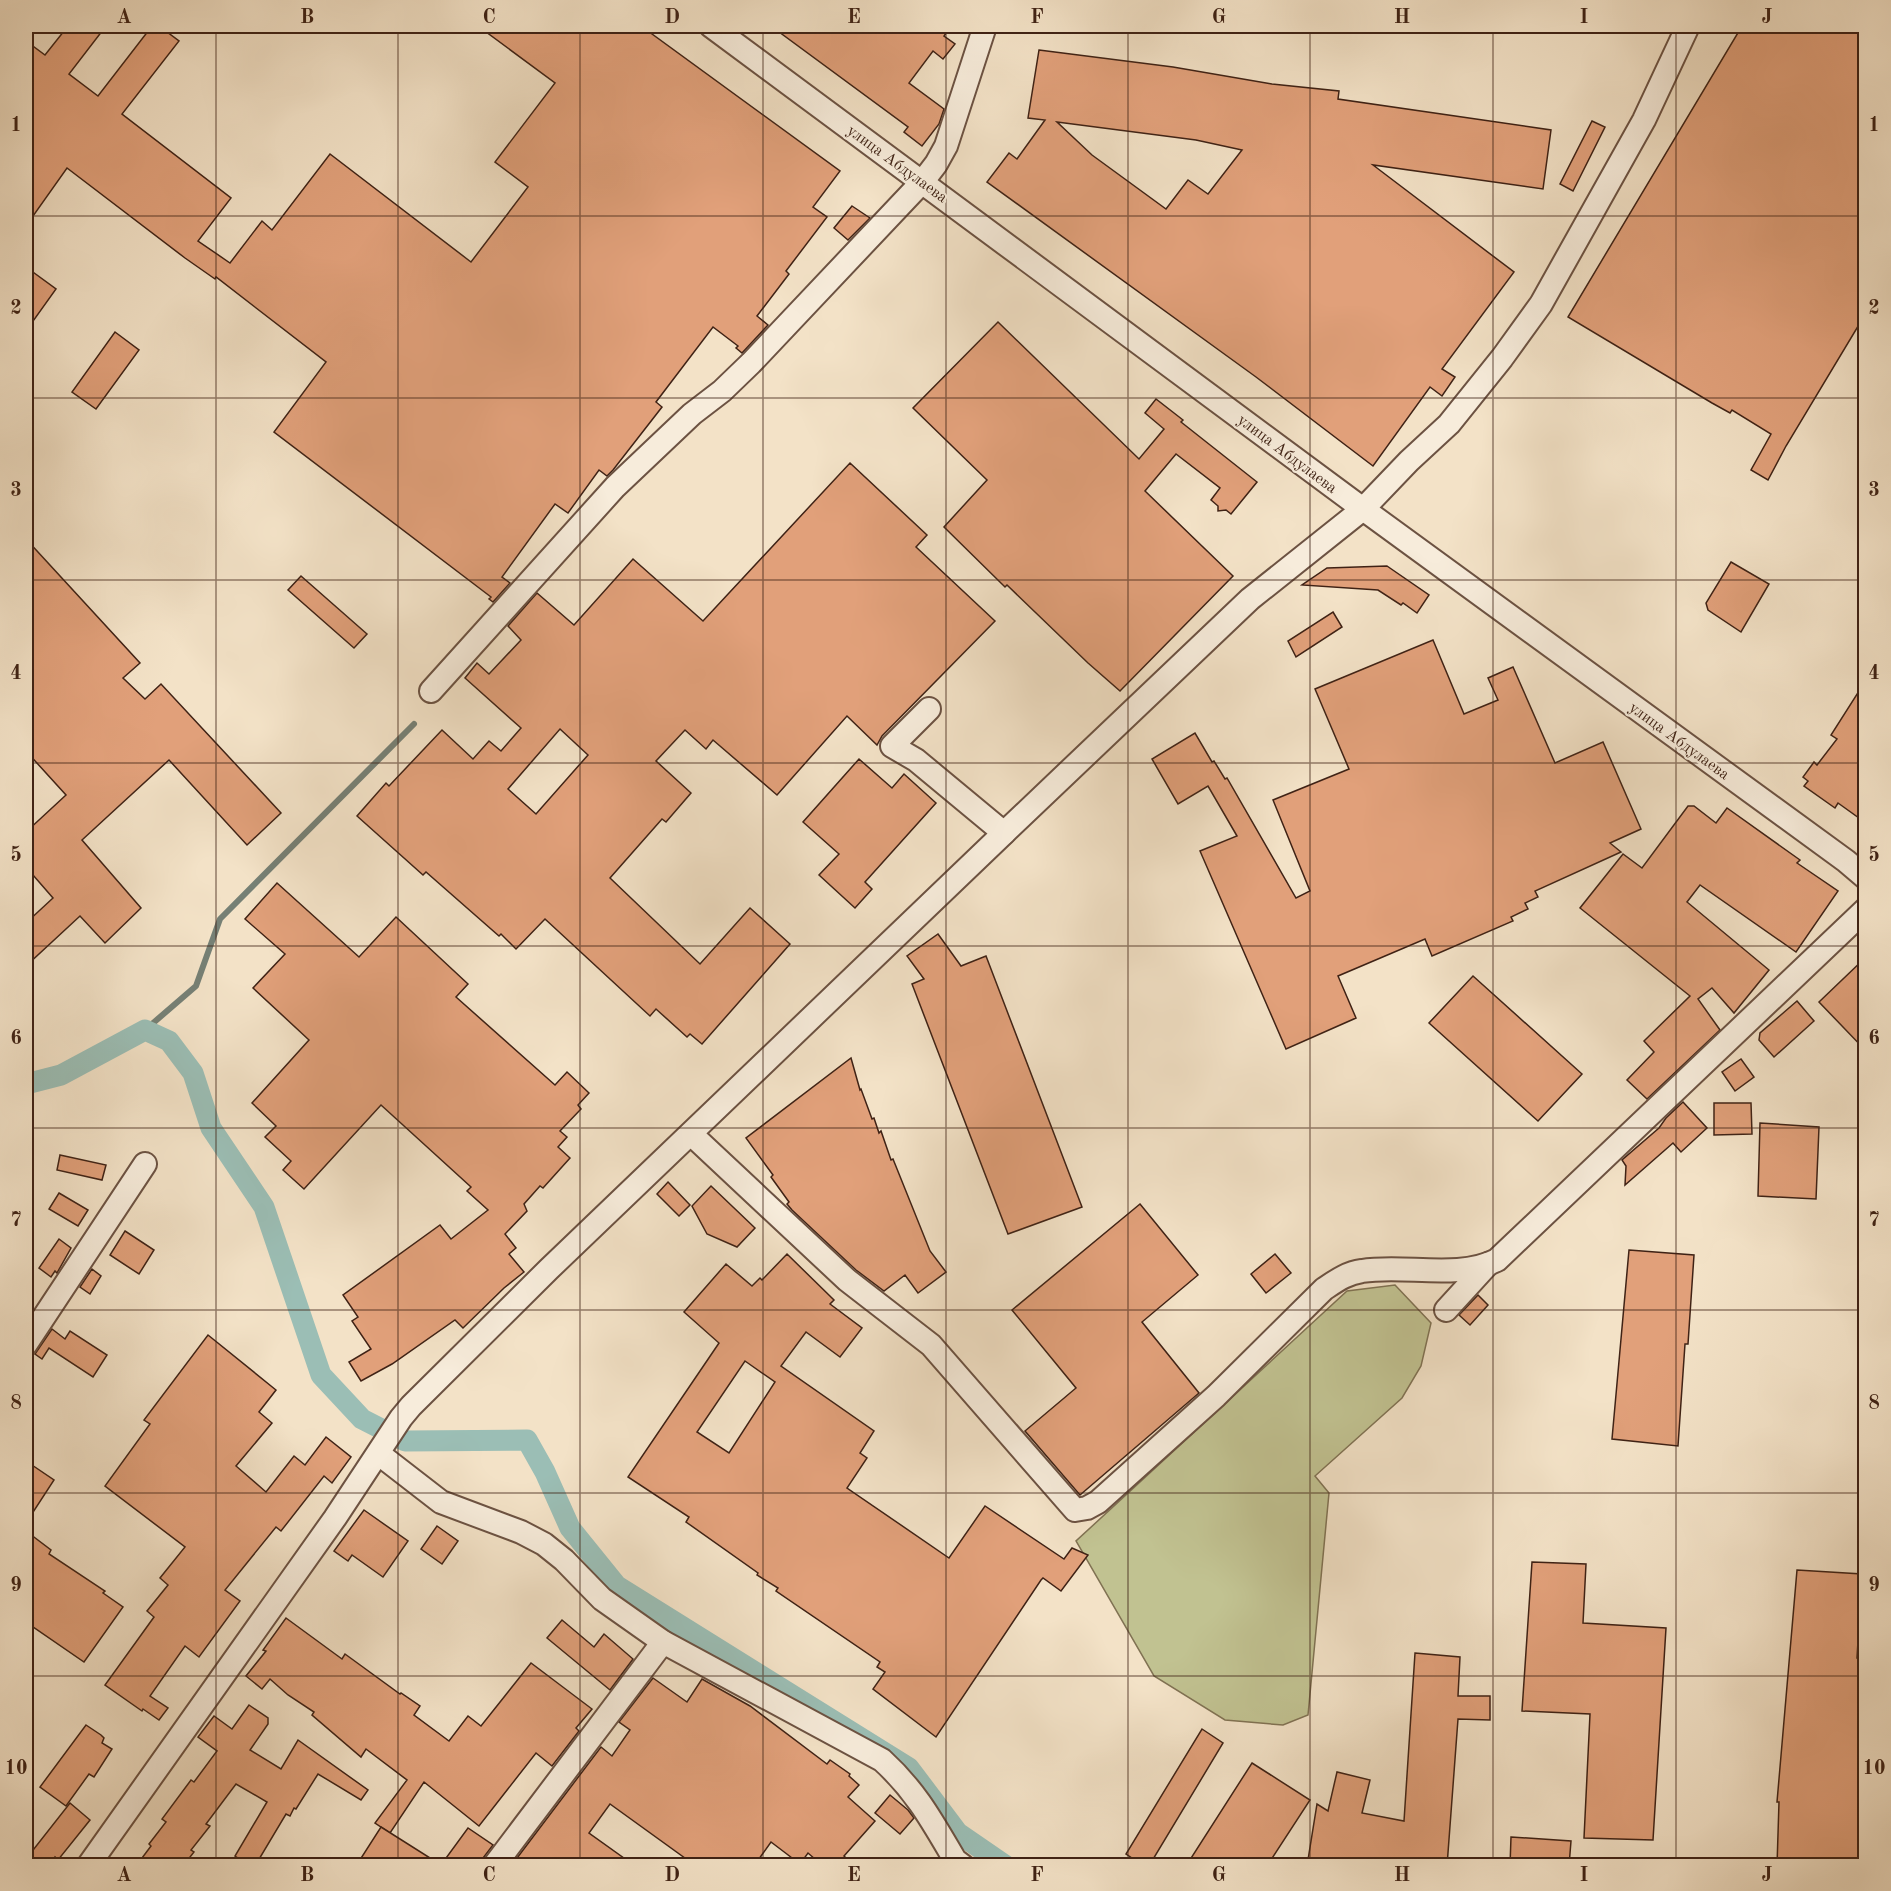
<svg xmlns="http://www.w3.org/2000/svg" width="1891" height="1891" font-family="'Old Standard TT',serif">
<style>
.green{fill:#c1c291;stroke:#807253;stroke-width:1.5}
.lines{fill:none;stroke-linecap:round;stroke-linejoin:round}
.stream{stroke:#768075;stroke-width:6}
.canal{stroke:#9bbeb5;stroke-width:21}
.building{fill:#e1a07a;stroke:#3f2215;stroke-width:1.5;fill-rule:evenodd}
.minor-casing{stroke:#6c5242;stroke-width:26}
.minor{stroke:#f7ecdb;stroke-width:22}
.grid{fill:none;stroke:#3f2215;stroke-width:1.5;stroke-opacity:0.55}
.labels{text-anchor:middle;stroke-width:4.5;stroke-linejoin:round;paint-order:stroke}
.street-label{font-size:16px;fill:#3f2215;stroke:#f7ecdb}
.neatline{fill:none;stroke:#3f2215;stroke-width:2}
.grid-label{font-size:20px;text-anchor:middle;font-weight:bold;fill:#3f2215}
</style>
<rect width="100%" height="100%" fill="#f3e2c7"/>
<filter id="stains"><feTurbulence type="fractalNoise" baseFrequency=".00333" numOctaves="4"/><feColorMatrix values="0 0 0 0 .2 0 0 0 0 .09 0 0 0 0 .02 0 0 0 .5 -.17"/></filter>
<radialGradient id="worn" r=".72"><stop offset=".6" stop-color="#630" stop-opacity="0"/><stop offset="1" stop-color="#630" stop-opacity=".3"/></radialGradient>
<!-- green -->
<polygon class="green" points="1395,1285 1431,1323 1421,1366 1402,1398 1315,1476 1329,1493 1308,1715 1283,1725 1225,1720 1154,1676 1076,1541 1347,1291"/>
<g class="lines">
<!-- stream -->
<polyline class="stream" points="145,1030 196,986 220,919 414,724"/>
<!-- canal -->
<polyline class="canal" points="26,1084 61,1075 145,1030 169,1041 193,1073 211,1128 264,1207 321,1375 362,1419 405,1441 527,1440 545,1472 570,1528 617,1586 909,1768 958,1833 1006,1866"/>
</g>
<!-- building -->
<g class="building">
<polygon points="68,26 106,26 69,74 98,96 152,26 159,26 179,41 122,114 231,198 198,241 230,263 262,221 272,230 330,154 471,262 528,187 495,162 555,83 478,26 641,26 840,171 813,207 827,217 786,271 789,274 757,316 768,325 742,353 736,348 738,346 713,327 656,402 662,407 613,470 607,476 599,470 568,513 555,504 502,577 510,583 493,602 489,599 491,597 274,432 326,362 216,277 215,279 185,258 67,168 26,226 26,41 45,55"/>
<polygon points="771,26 951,26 944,36 955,44 943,59 933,51 909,83 944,109 939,124 922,146 904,132 908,127"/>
<polygon points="1742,26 1866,26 1866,313 1786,446 1768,480 1751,470 1771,434 1732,410 1730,413 1712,403 1568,317"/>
<path d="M1039,50l134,17 99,17 67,7 -1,8 213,31 -8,59 -170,-24 141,107 -72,97 13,8 -13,19 -12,-9 -57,79 -117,-89 -269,-195 22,-29 8,6 28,-39 -17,-2zM1057,122l139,18 46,10 -34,44 -20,-14 -22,29 -74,-54z"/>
<polygon points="1592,121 1605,127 1573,191 1560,184"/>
<polygon points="852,206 870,218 848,240 834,228"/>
<polygon points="26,267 56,289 26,331"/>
<polygon points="998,322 1139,459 1164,429 1145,413 1156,399 1183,420 1181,422 1257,482 1231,514 1226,510 1218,511 1218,506 1211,500 1220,488 1176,454 1145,491 1233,576 1120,691 1088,663 1007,585 1005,587 944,527 987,480 913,408"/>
<polygon points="115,332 139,350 96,409 72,392"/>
<path d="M850,463l77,72 -11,12 79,74 -113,115 -5,9 -30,-29 -70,79 -64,-55 -7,9 -21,-19 -29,31 35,32 -25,29 -4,-3 -52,59 90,86 50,-56 40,36 -88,100 -12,-10 -3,3 -31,-28 -6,7 -105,-97 -29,30 -15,-15 -2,2 -73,-64 -3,3 -66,-59 29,-33 3,3 53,-56 31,29 16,-18 12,10 20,-23 -56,-50 12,-15 12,11 32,-34 -13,-14 29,-33 37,32 59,-66 70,62zM560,729l28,26 -52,59 -28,-25z"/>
<polygon points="26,539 140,663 123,678 145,699 161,684 281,813 247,845 169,760 82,840 141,908 105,943 80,916 26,966 26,923 53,898 26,867 26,832 66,795 26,751"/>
<polygon points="1731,562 1769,584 1741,632 1708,610 1706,603"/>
<polygon points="1387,566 1429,595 1417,613 1403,603 1401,605 1378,590 1302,585 1327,568"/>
<polygon points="301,576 367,634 354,648 288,590"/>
<polygon points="1333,612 1342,627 1296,657 1288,641"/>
<polygon points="1433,640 1464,714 1498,700 1488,678 1513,667 1555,763 1603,742 1641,829 1610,843 1621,852 1535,891 1538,897 1525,903 1528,909 1511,917 1513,921 1432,956 1425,939 1338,976 1356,1018 1286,1049 1200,851 1237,836 1208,786 1178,804 1152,759 1195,733 1212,762 1214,761 1225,779 1227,778 1296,898 1310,891 1273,800 1349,769 1315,689"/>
<polygon points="1866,680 1866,823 1838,803 1835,808 1804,786 1808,781 1803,777 1814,762 1817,765 1837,739 1831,735"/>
<polygon points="859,759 892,788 904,774 936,803 865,882 872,889 855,908 819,875 839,854 803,822"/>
<polygon points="1688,806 1694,806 1716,823 1727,808 1800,860 1797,863 1838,891 1796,952 1700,885 1687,902 1769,970 1734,1013 1712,988 1698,999 1720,1030 1647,1099 1627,1080 1654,1052 1644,1041 1690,996 1580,908 1623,854 1642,868"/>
<polygon points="277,883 359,957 396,917 468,984 456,997 555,1085 567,1072 589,1093 578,1105 581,1109 560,1131 567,1137 558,1147 570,1158 543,1188 540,1186 524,1204 527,1211 505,1234 516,1248 509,1254 524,1272 504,1288 463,1328 455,1320 392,1364 361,1381 349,1362 371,1349 352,1321 358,1317 343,1295 440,1225 451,1239 488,1210 467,1191 471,1187 381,1105 304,1189 283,1170 291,1161 265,1137 276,1126 252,1103 309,1040 253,988 285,954 245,919"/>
<polygon points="938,934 961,966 986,956 1082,1207 1008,1234 912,984 924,979 907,956"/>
<polygon points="1866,957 1866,1051 1819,1002"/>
<polygon points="1473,976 1582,1074 1538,1121 1429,1023"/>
<polygon points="1797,1001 1814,1021 1774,1057 1759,1040 1760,1033"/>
<polygon points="851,1058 860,1090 861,1089 872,1119 874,1118 879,1133 881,1131 891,1160 893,1159 930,1251 946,1272 918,1293 905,1275 884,1291 856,1270 792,1210 787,1204 789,1202 771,1177 773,1175 746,1138"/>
<polygon points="1741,1059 1754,1077 1735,1091 1722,1072"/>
<polygon points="1683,1102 1707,1128 1681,1152 1673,1143 1625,1185 1626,1166 1622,1160 1659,1128 1666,1118"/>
<polygon points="1714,1103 1751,1103 1752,1134 1714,1135"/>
<polygon points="1760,1123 1819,1127 1816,1199 1758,1196"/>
<polygon points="60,1155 106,1165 102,1180 57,1170"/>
<polygon points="668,1182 690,1205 679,1216 657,1194"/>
<polygon points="711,1186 755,1228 737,1247 707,1234 692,1206"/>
<polygon points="59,1193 88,1210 78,1226 49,1209"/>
<polygon points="1140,1204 1198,1275 1142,1322 1199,1393 1080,1495 1025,1431 1076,1388 1012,1310"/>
<polygon points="125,1231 154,1250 139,1274 110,1255"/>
<polygon points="59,1239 71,1248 57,1273 55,1271 51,1277 39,1268"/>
<polygon points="1629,1250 1694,1255 1688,1344 1685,1344 1678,1446 1612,1439"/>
<path d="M787,1254l47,46 -4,4 32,24 -22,29 -34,-25 -25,34 93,65 -14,22 7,5 -20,30 102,70 36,-52 79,53 8,-11 16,7 -27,36 -18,-13 -2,2 -105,157 -63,-48 12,-17 -8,-5 3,-5 -104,-71 2,-3 -21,-13 1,-2 -72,-51 3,-5 -61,-40 91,-134 -35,-31 42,-48 26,22 8,-8 2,2zM745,1361l30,21 -46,71 -32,-21z"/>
<polygon points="1275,1254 1291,1273 1266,1293 1251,1274"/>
<polygon points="92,1269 101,1276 90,1294 80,1287"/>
<polygon points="1478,1295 1488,1305 1470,1325 1459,1315"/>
<polygon points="52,1329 65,1339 70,1331 107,1355 93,1377 49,1348 42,1359 35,1354"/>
<polygon points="208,1335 276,1390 259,1412 272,1423 236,1466 266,1492 294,1456 305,1465 326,1437 351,1457 332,1483 324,1476 281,1531 276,1527 225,1590 240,1601 199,1657 185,1646 150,1696 168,1708 159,1720 143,1709 142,1711 105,1685 154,1617 147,1611 168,1585 160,1578 185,1547 105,1486 150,1424 144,1420"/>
<polygon points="26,1461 54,1480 26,1523"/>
<polygon points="364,1510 408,1541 383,1577 352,1555 348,1561 334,1551"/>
<polygon points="437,1526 458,1541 442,1564 421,1549"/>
<polygon points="26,1531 51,1550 49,1554 105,1591 103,1593 123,1607 84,1662 26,1622"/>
<polygon points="1532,1562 1586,1564 1583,1623 1666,1628 1653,1840 1584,1838 1590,1714 1522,1711"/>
<polygon points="1797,1570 1862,1574 1857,1658 1866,1658 1866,1866 1777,1866 1779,1802 1777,1802"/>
<polygon points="286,1618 342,1659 345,1654 400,1694 401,1693 420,1706 414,1715 449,1741 468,1716 481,1726 531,1663 592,1709 576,1728 579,1731 552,1766 536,1753 479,1826 424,1782 390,1833 375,1823 407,1780 366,1749 361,1757 312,1715 314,1712 288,1695 270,1679 262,1689 246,1676 266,1651 263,1650"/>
<polygon points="562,1620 594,1647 604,1634 633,1659 610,1690 547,1638"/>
<polygon points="1415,1653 1460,1657 1458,1696 1490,1696 1490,1720 1458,1719 1447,1866 1307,1866 1317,1804 1328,1811 1337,1772 1370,1780 1362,1813 1404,1821"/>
<polygon points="653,1678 687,1702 702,1679 750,1706 827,1764 830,1760 850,1774 849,1776 859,1785 848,1797 875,1821 844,1856 854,1866 823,1866 808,1853 800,1864 771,1842 754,1866 696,1866 610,1804 589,1833 635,1866 511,1866 601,1747 612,1756 630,1730 619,1722"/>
<polygon points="249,1705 268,1718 268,1724 250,1750 281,1769 298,1740 368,1790 361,1800 318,1774 296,1809 294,1808 290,1816 286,1814 255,1866 250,1866 235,1856 267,1802 236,1784 206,1824 210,1826 191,1850 194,1852 183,1866 136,1866 151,1846 149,1844 166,1822 162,1819 191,1780 194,1782 217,1751 198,1737 214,1716 232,1729"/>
<polygon points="86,1725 101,1735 104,1738 102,1743 112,1749 94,1777 89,1774 66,1806 40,1787"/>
<polygon points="1202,1729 1223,1743 1149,1866 1144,1866 1126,1854"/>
<polygon points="1252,1763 1310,1800 1267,1866 1186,1866"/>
<polygon points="890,1795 908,1810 914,1818 900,1834 875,1813"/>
<polygon points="70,1803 90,1820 58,1860 55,1857 49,1866 26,1866 26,1859"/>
<polygon points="381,1827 441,1865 468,1828 493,1845 483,1858 481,1866 356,1866"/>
<polygon points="1511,1837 1571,1841 1569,1866 1510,1866"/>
</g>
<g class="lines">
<!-- minor casing -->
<g class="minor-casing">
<g id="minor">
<polyline points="711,26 1363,509 1846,861 1866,878"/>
<polyline points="431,691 615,487 692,414 722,391 751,363 923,181 936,164 946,146 985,26"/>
<polyline points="929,709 892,746 916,760 1004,833"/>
<path d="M691,1134l156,146 84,65 144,165 12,-2 11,-6 118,-106 108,-107c12,-8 23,-16 38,-18 42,-7 96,9 135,-11l369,-351"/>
<polyline points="1446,1310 1488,1264"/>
<polyline points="26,1344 145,1164"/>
<path d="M379,1454l62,48 80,30 23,12 20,16 38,39 61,43 219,118c34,31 50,61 73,100l8,6"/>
<polyline points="88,1866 335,1518 401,1418 411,1406 549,1269 1004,833 1250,599 1363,509 1409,461 1449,424 1502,358 1541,304 1644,120 1688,26"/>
<polyline points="494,1866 663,1642"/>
</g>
</g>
<!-- minor -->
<use href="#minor" class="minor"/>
</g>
<!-- grid -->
<path class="grid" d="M216,26v1840M398,26v1840M580,26v1840M763,26v1840M946,26v1840M1128,26v1840M1310,26v1840M1493,26v1840M1676,26v1840M26,216h1840M26,398h1840M26,580h1840M26,763h1840M26,946h1840M26,1128h1840M26,1310h1840M26,1493h1840M26,1676h1840"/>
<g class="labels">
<!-- street labels -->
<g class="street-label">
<text transform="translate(898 163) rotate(36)" y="6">улица Абдулаева</text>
<text transform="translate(1288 453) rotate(37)" y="6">улица Абдулаева</text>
<text transform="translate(1680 740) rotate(36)" y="6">улица Абдулаева</text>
</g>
</g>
<!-- margin -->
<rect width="1891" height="1891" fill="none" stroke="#f3e2c7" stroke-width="66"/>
<rect x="33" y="33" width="1825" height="1825" class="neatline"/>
<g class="grid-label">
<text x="124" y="23">A</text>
<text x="307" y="23">B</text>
<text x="489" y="23">C</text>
<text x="672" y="23">D</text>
<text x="854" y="23">E</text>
<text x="1037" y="23">F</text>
<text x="1219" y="23">G</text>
<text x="1402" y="23">H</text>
<text x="1584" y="23">I</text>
<text x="1767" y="23">J</text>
<text x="16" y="131">1</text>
<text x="1874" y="131">1</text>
<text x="16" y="314">2</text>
<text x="1874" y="314">2</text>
<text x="16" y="496">3</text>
<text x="1874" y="496">3</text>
<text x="16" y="679">4</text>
<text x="1874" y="679">4</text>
<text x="16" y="861">5</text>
<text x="1874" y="861">5</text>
<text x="16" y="1044">6</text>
<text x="1874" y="1044">6</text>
<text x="16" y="1226">7</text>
<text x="1874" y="1226">7</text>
<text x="16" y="1409">8</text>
<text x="1874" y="1409">8</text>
<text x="16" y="1591">9</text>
<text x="1874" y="1591">9</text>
<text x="16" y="1774">10</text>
<text x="1874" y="1774">10</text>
<text x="124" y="1881">A</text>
<text x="307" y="1881">B</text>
<text x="489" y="1881">C</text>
<text x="672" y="1881">D</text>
<text x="854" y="1881">E</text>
<text x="1037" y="1881">F</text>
<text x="1219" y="1881">G</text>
<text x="1402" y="1881">H</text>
<text x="1584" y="1881">I</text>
<text x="1767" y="1881">J</text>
</g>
<rect width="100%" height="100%" filter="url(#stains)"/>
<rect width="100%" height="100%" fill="url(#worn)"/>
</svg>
